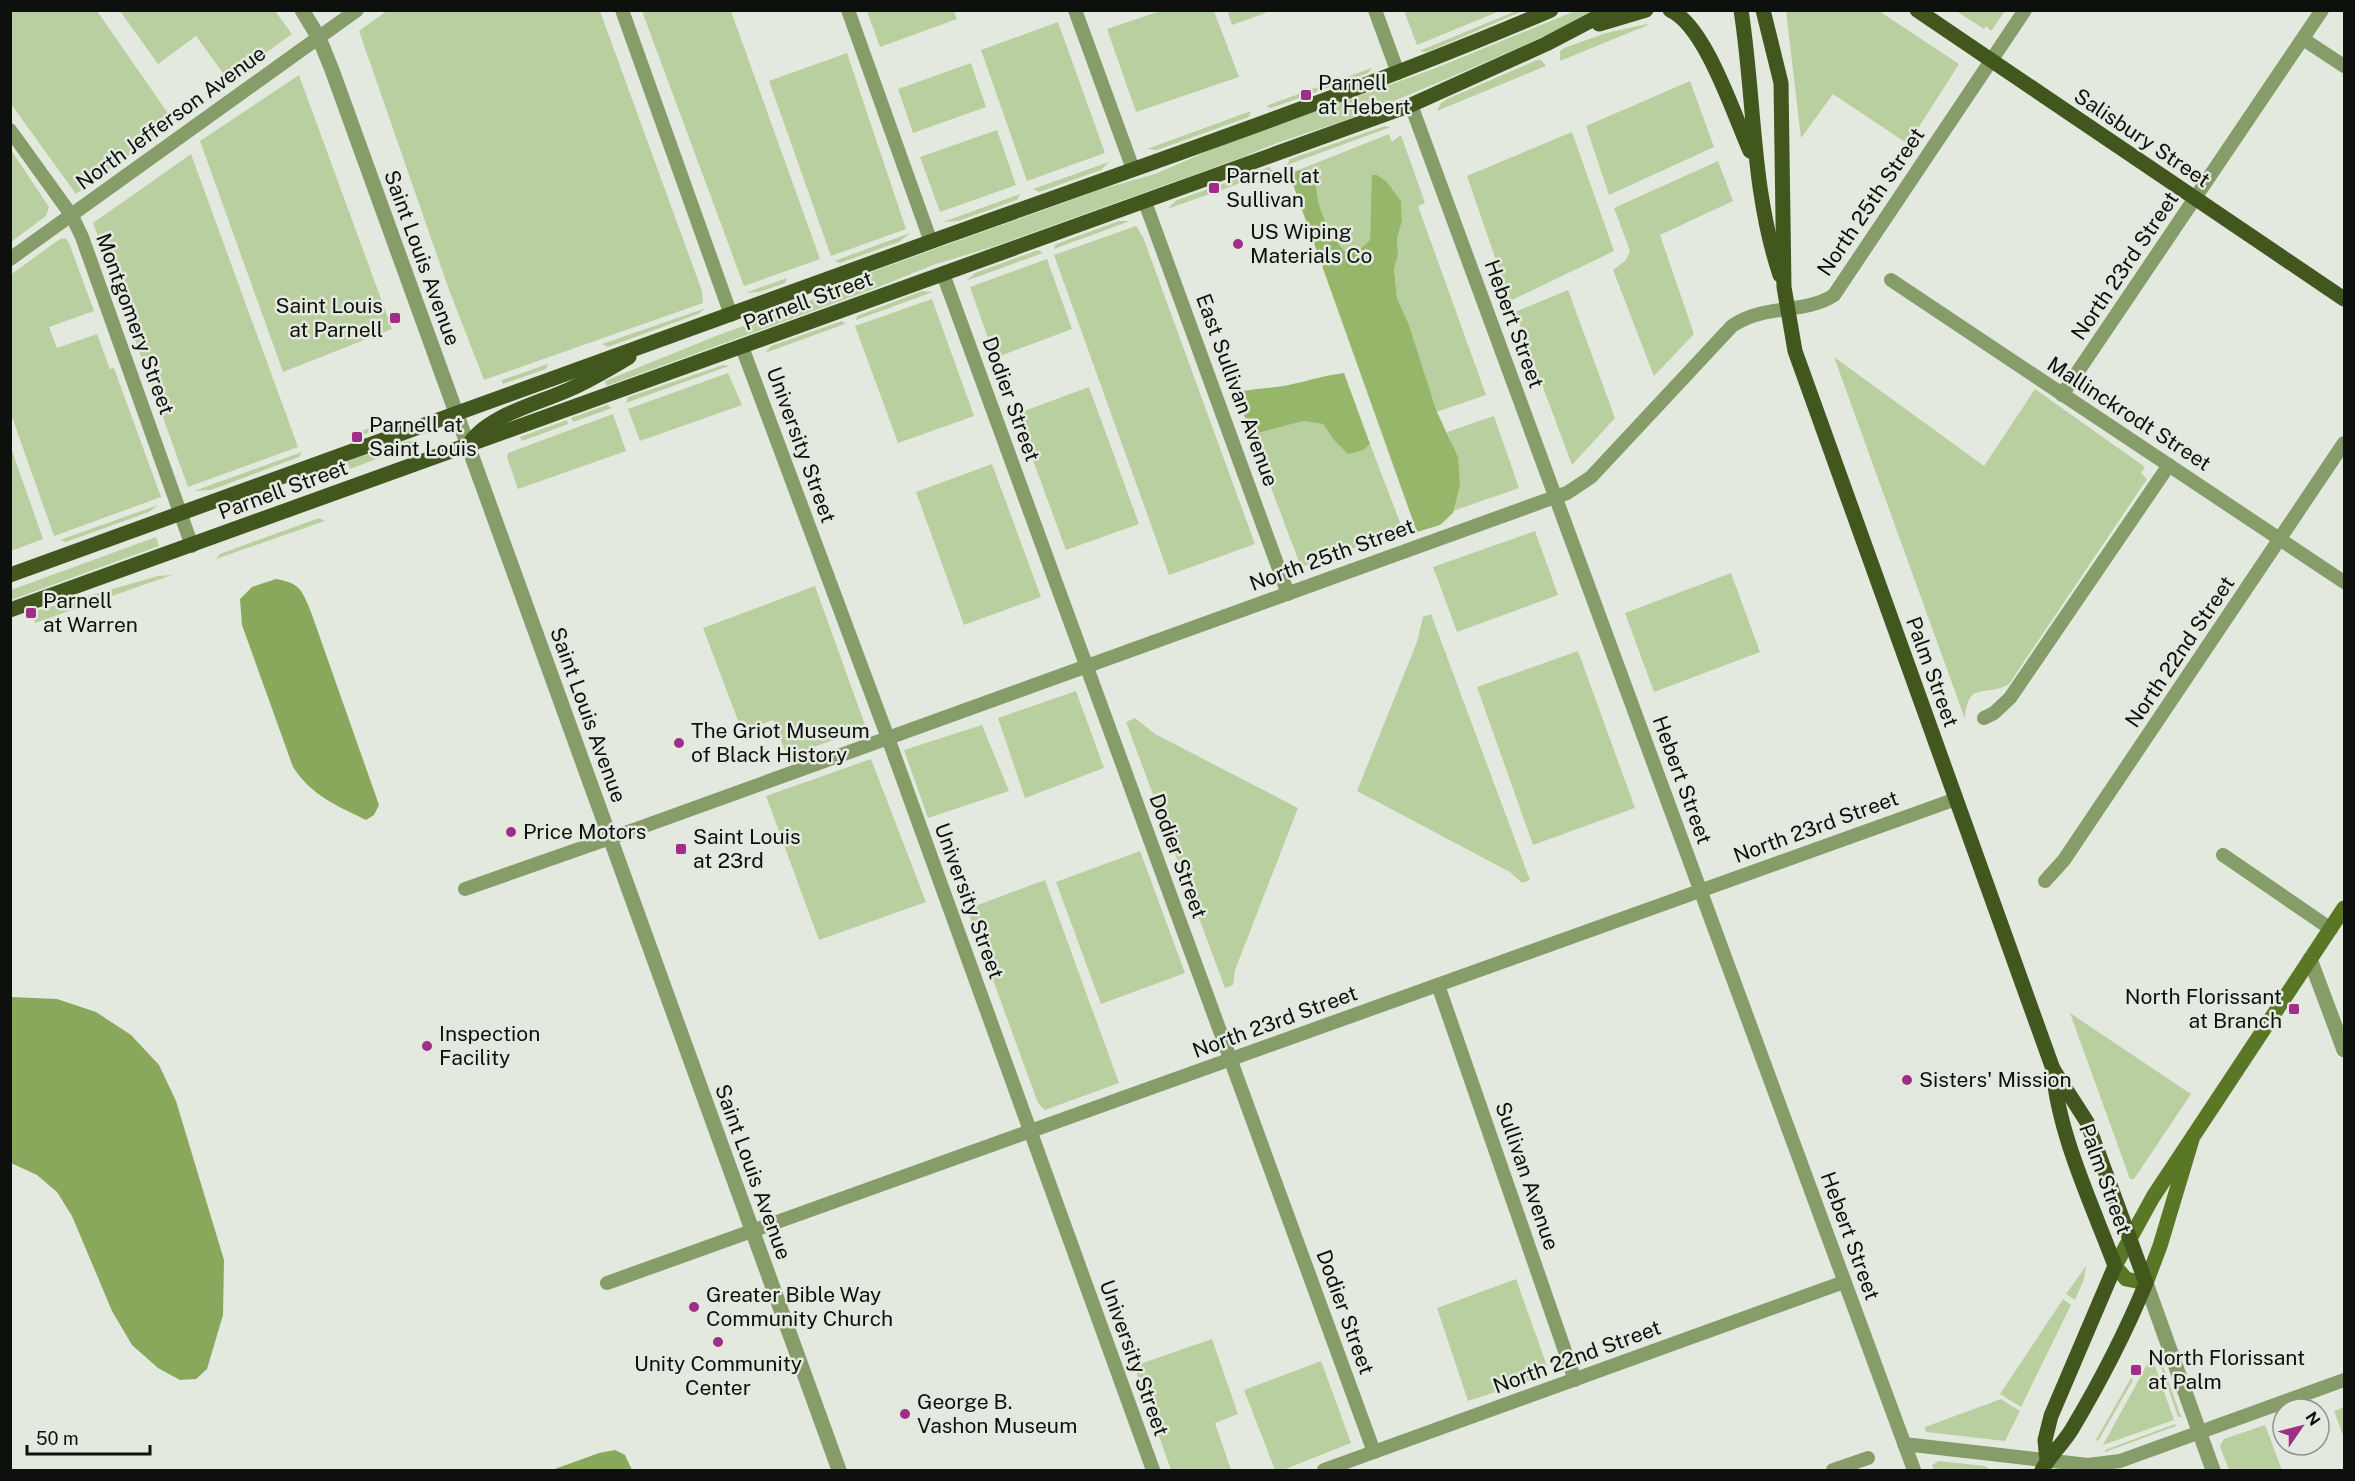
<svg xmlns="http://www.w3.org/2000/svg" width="2355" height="1481" font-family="'Public Sans',sans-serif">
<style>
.green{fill:#bacfa0}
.forest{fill:#96b669}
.water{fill:#89a85b}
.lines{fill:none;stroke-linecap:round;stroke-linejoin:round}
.minor{stroke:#869c69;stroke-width:14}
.tertiary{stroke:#869c69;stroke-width:15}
.secondary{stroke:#597724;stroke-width:15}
.primary{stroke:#42571e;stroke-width:15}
.poi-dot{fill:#9f2d89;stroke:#e4e9df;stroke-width:2}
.labels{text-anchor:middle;stroke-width:5;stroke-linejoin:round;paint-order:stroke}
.poi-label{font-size:21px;fill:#0e100d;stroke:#e4e9df;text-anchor:start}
.street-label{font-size:21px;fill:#0e100d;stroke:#e4e9df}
</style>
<rect width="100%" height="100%" fill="#e4e9df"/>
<!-- green -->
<g class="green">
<polygon points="388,10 600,11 702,291 703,303 484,380 448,287 359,31"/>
<polygon points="1227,10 1271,10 1271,11 1232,25"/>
<polygon points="10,11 97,11 174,122 76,194 11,104"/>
<polygon points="120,11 275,11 292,34 228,80 196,36 158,64"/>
<polygon points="642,11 731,11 820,259 744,286"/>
<polygon points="867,11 954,11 957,19 880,47"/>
<polygon points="1160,11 1214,11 1239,77 1136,112 1107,29"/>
<polygon points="1404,11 1404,10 1500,11 1417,45"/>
<polygon points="1516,11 1523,11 1432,50 1426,52 1419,51"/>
<path d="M1575,11h23c-80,38 -161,73 -244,106 -36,14 -73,22 -108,39l-254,91 -59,18 -57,23 -270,98 -1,-5 111,-45 82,-30 76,-35 228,-82 53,-15 67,-29 214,-77z"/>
<polygon points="1786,11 1879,11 1959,64 1908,144 1833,94 1801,138"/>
<polygon points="1956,11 2005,11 1991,31 1986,26 1984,29"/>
<polygon points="1058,22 1105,153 1027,181 981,50"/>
<polygon points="1647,24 1648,25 1560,61 1560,51 1564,48 1606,33"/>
<polygon points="847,53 906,229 831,256 769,81"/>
<polygon points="1537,60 1541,60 1546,66 1437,111 1441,103 1447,99"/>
<polygon points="971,63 986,107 913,133 898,89"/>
<polygon points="1372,68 1368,73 1311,94 1309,90"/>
<polygon points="299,75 392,329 283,372 200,141"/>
<polygon points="1690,81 1714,147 1609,195 1586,126"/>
<polygon points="1304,92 1305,96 1271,108 1266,106"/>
<polygon points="1251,111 1249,117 1157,150 1147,149"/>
<polygon points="1385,126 1391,127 1287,165 1290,159"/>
<polygon points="997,130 1016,185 940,212 920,157"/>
<polygon points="1572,132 1614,251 1510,301 1467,176"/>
<path d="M1389,134l3,8 9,-7 24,68 -7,3 68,189 -50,17 -27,-87 -12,-27 -3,-29 4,-14 -1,-18 5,-16 -1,-20 -14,-19 -16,24 -1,34 -11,10 -15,1c-18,-26 -28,-41 -28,-74l-10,-8 -10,2z"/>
<polygon points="11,150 49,207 46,216 11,242"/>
<polygon points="191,154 298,447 188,487 93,223"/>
<polygon points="1718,161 1733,201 1660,235 1694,334 1654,376 1613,270 1626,260 1630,251 1614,208"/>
<polygon points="1109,162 1101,170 1039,192 1033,189"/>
<polygon points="1269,167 1273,171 1216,192 1214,187"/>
<polygon points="1208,189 1210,194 1167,209 1177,200"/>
<polygon points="1020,194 1017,200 958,221 943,222"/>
<polygon points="1119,221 1130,221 1054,249 1055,245 1059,243"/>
<polygon points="1136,226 1143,237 1255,544 1169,575 1054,255"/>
<polygon points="910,233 899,242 840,263 834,261"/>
<polygon points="65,238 69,243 94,311 49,327 57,348 97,334 110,369 114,368 161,497 54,536 11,414 10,275 60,239"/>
<polygon points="1038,250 1043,253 966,281 975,273"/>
<polygon points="1047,259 1072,329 995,358 970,287"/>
<polygon points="787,278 785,283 759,292 745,293"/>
<polygon points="1568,290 1615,418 1572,465 1515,312"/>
<polygon points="922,291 933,292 856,320 857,316"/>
<polygon points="932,299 974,416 898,443 855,326"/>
<polygon points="706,308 698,314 608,347 602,344"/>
<polygon points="842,321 845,324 765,353 771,346"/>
<path d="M1834,357l150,109 51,-77 110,78 -4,6 6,6 -138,205c-24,14 -41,-5 -44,35z"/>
<polygon points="548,364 546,369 503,384 502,380"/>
<polygon points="723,365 729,366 626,403 628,397"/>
<polygon points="728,373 742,405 640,441 628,409"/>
<polygon points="1089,387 1139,524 1066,550 1016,414"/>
<polygon points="607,405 612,408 573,422 571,418"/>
<polygon points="613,414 626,451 518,489 507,457 508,453"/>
<path d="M1494,416l25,72 -66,23c9,-32 7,-48 -6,-79z"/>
<polygon points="398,418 397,423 362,435 361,431"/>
<polygon points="567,420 568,424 522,441 520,437"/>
<polygon points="1303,421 1323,424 1334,440 1362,450 1370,444 1403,530 1301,567 1251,435"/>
<path d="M409,441h6l1,3 -66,25 -3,-7c19,-10 41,-18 62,-21z"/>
<polygon points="11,448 43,539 11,551 10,551"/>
<polygon points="302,452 299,457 211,490 194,491"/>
<polygon points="992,464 1041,597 964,625 916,492"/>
<polygon points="158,505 149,512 66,542 60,540"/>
<polygon points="319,518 325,521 216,559 220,554 228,551"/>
<polygon points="1535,531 1558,595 1457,632 1433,567"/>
<polygon points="156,537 159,546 11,600 11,590"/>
<polygon points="1731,573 1760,652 1654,692 1625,613"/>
<polygon points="172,575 35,623 32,612 158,576"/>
<polygon points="815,586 865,725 860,731 787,756 773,720 742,731 703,628"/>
<polygon points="1431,614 1530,880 1522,883 1510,872 1357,791 1417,642 1423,617"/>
<polygon points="1578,651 1635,808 1533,845 1477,687"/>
<polygon points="1076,691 1104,768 1025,798 998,718"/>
<polygon points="1135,718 1155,734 1298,808 1235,970 1233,985 1225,988 1126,722"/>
<polygon points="982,725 1009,791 928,818 904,750"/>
<polygon points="871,759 926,902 819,940 766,796"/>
<polygon points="1140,851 1185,973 1101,1004 1056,882"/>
<polygon points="1045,880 1119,1083 1045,1110 1038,1103 967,909"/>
<polygon points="2070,1013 2191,1094 2134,1179 2130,1179"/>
<polygon points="2086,1266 2084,1279 2075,1300 2066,1294"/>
<polygon points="1516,1279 1547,1366 1542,1370 1544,1376 1468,1401 1437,1308"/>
<polygon points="2063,1299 2071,1305 2021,1407 2000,1394"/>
<polygon points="1212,1339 1238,1414 1215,1423 1231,1470 1171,1470 1134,1366"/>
<polygon points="2160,1357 2181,1417 2178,1417 2158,1358"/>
<polygon points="2153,1360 2174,1420 2103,1445 2149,1361"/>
<polygon points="1321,1361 1351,1443 1283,1470 1275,1470 1244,1390"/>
<polygon points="2131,1378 2133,1380 2098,1441 2096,1440"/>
<polygon points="2001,1399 2020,1411 2005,1441 1926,1432 1925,1427"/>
<polygon points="2344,1407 2344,1438 2334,1411"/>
<polygon points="2175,1424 2176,1426 2105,1452 2105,1450"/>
<polygon points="2265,1425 2282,1470 2229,1470 2220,1446 2224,1439"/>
<polygon points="1939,1461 1985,1466 1990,1470 1934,1470 1932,1465"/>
</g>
<!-- forest -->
<g class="forest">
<path d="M1306,169l10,8c0,32 10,48 28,74l15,-1 11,-10 2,-65h5l10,7 14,19 1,20 -5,17 1,17 -4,14 3,29 12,27 27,85 22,47 2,28 -7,28 -13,12 -23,7 -127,-356 6,-5z"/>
<path d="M1344,373l26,71 -7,6 -15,4 -14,-14 -11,-16 -20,-3 -52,14 -12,-35 3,-9c17,-3 35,-3 51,-7 18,-4 34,-9 51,-11z"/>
</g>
<!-- water -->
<g class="water">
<path d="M276,579c24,4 26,11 35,33l68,193 -5,10 -8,5c-30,-15 -54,-24 -73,-53l-51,-142 -2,-26 12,-12z"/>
<polygon points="10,997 57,999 96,1012 131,1035 159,1065 176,1101 224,1260 223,1315 207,1369 196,1379 180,1380 158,1368 132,1345 112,1311 72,1216 57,1192 37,1175 11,1163"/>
<polygon points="615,1450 625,1455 632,1470 552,1470 599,1453"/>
</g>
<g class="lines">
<!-- minor -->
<g class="minor">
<polyline points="622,10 731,315"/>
<polyline points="848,10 931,242"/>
<polyline points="1075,10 1133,169"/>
<polyline points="1375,10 1398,73"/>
<polyline points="2303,39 2344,66"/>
<polyline points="1411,105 1914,1470"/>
<polyline points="10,130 72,216 82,237 192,546"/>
<polyline points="1145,202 1288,594"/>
<polyline points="10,259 357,10"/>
<polyline points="943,274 1374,1452"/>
<polyline points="1891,280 2344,582"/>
<polyline points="742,347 888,738 1153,1470"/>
<polyline points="2062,395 2322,10"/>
<polyline points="1984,718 1994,713 2010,698 2169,465"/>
<polyline points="2223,855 2331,929"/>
<polyline points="2045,881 2064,860 2344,443"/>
<path d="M465,889l174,-61 916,-331 12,-4 24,-16 141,-151c34,-23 72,-11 102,-31l191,-285"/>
<polyline points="1438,985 1575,1380"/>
<polyline points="607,1283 1956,799"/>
<polyline points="1904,1444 2088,1465 2120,1461 2344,1380"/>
<polyline points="1324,1470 1844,1282"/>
<polyline points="1833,1470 1868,1458"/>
</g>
<!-- tertiary -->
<g class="tertiary">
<polyline points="302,10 319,38 332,70 839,1470"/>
<polyline points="2310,959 2344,1050"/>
<polyline points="2146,1283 2213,1470"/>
</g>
<!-- secondary -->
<polyline class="secondary" points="2193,1136 2160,1246 2146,1283 2126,1279 2115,1266 2153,1197 2344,908"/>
<!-- primary -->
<g class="primary">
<path d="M1670,10c35,15 64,105 80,141"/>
<path d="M1741,10c14,89 10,179 39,265"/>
<path d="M1763,10l18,73 3,204 11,64 258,718 34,53 59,161c-21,51 -46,99 -74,146 -9,15 -22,26 -30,41"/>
<polyline points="1917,10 2344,299"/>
<polyline points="1599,24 1646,10"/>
<path d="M468,446c17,-30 69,-42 100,-56 21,-9 41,-21 61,-33"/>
<path d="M10,575c313,-114 626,-227 939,-340 201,-72 405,-141 602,-225"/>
<polyline points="10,610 1411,105 1546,44 1611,10"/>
<path d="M2047,1461l-2,-21 6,-24 64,-150c-23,-62 -57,-132 -62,-197"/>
</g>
</g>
<!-- markers -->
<g class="poi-dot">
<rect x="1300" y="89" width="12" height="12" rx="3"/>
<rect x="1208" y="182" width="12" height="12" rx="3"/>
<circle cx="1238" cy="244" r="6"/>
<rect x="389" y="312" width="12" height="12" rx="3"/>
<rect x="351" y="431" width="12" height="12" rx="3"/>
<rect x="25" y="607" width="12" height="12" rx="3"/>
<circle cx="679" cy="743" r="6"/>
<circle cx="511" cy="832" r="6"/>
<rect x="675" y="843" width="12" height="12" rx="3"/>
<rect x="2288" y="1003" width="12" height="12" rx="3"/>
<circle cx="427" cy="1046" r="6"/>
<circle cx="1907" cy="1080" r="6"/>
<circle cx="694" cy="1307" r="6"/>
<circle cx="718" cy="1342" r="6"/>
<rect x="2130" y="1364" width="12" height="12" rx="3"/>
<circle cx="905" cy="1414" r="6"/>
</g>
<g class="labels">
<!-- poi labels -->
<g class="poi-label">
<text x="1318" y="90">Parnell<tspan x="1318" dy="24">at Hebert</tspan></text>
<text x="1226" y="183">Parnell at<tspan x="1226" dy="24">Sullivan</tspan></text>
<text x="1250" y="239">US Wiping<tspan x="1250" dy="24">Materials Co</tspan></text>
<text x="383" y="313" text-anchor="end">Saint Louis<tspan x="383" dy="24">at Parnell</tspan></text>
<text x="369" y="432">Parnell at<tspan x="369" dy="24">Saint Louis</tspan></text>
<text x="43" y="608">Parnell<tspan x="43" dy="24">at Warren</tspan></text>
<text x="691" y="738">The Griot Museum<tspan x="691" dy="24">of Black History</tspan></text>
<text x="523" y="839">Price Motors</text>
<text x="693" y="844">Saint Louis<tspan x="693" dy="24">at 23rd</tspan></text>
<text x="2282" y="1004" text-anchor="end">North Florissant<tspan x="2282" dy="24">at Branch</tspan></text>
<text x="439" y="1041">Inspection<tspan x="439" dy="24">Facility</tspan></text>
<text x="1919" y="1087">Sisters' Mission</text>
<text x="706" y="1302">Greater Bible Way<tspan x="706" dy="24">Community Church</tspan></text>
<text x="2148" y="1365">North Florissant<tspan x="2148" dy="24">at Palm</tspan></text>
<text x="718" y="1371" text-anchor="middle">Unity Community<tspan x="718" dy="24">Center</tspan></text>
<text x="917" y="1409">George B.<tspan x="917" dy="24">Vashon Museum</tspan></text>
</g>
<!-- street labels -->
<g class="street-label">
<text transform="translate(171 118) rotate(-36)" y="7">North Jefferson Avenue</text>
<text transform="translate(2142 138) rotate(34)" y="7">Salisbury Street</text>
<text transform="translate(1871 202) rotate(-56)" y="7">North 25th Street</text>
<text transform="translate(422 258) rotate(70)" y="7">Saint Louis Avenue</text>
<text transform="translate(2125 266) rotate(-56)" y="7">North 23rd Street</text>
<text transform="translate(808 301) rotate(-20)" y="7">Parnell Street</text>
<text transform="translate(135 324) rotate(70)" y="7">Montgomery Street</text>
<text transform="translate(1514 324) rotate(70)" y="7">Hebert Street</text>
<text transform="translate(1237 390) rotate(70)" y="7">East Sullivan Avenue</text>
<text transform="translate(1011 399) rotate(70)" y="7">Dodier Street</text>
<text transform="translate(2129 414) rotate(33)" y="7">Mallinckrodt Street</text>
<text transform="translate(801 445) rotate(70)" y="7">University Street</text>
<text transform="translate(283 490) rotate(-20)" y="7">Parnell Street</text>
<text transform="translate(1332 555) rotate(-20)" y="7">North 25th Street</text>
<text transform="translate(2180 652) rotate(-56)" y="7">North 22nd Street</text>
<text transform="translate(1932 672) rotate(70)" y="7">Palm Street</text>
<text transform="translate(588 715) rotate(70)" y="7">Saint Louis Avenue</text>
<text transform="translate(1682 780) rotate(70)" y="7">Hebert Street</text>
<text transform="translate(1816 827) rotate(-20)" y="7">North 23rd Street</text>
<text transform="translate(1178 856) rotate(70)" y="7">Dodier Street</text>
<text transform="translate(969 901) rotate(70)" y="7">University Street</text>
<text transform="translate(1275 1022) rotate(-20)" y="7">North 23rd Street</text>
<text transform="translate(753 1172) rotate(70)" y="7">Saint Louis Avenue</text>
<text transform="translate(1527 1176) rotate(71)" y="7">Sullivan Avenue</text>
<text transform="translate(2105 1179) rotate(70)" y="7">Palm Street</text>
<text transform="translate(1850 1236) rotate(70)" y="7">Hebert Street</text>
<text transform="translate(1345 1312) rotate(70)" y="7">Dodier Street</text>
<text transform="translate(1577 1357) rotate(-20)" y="7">North 22nd Street</text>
<text transform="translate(1134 1358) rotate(70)" y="7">University Street</text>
</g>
</g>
<!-- border -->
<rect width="2355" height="1481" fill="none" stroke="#0e100d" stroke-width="24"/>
<!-- north arrow -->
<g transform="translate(2301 1427) rotate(55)"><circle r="28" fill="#e4e9df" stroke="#8e928b" stroke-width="1.5"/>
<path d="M0-4.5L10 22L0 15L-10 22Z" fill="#9f2d89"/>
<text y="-9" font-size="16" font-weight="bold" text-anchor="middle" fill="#0e100d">N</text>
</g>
<!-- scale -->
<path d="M27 1445v9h123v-9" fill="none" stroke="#0e100d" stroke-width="3"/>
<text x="36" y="1445" font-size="18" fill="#0e100d" stroke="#e4e9df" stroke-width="4.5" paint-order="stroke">50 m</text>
</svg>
